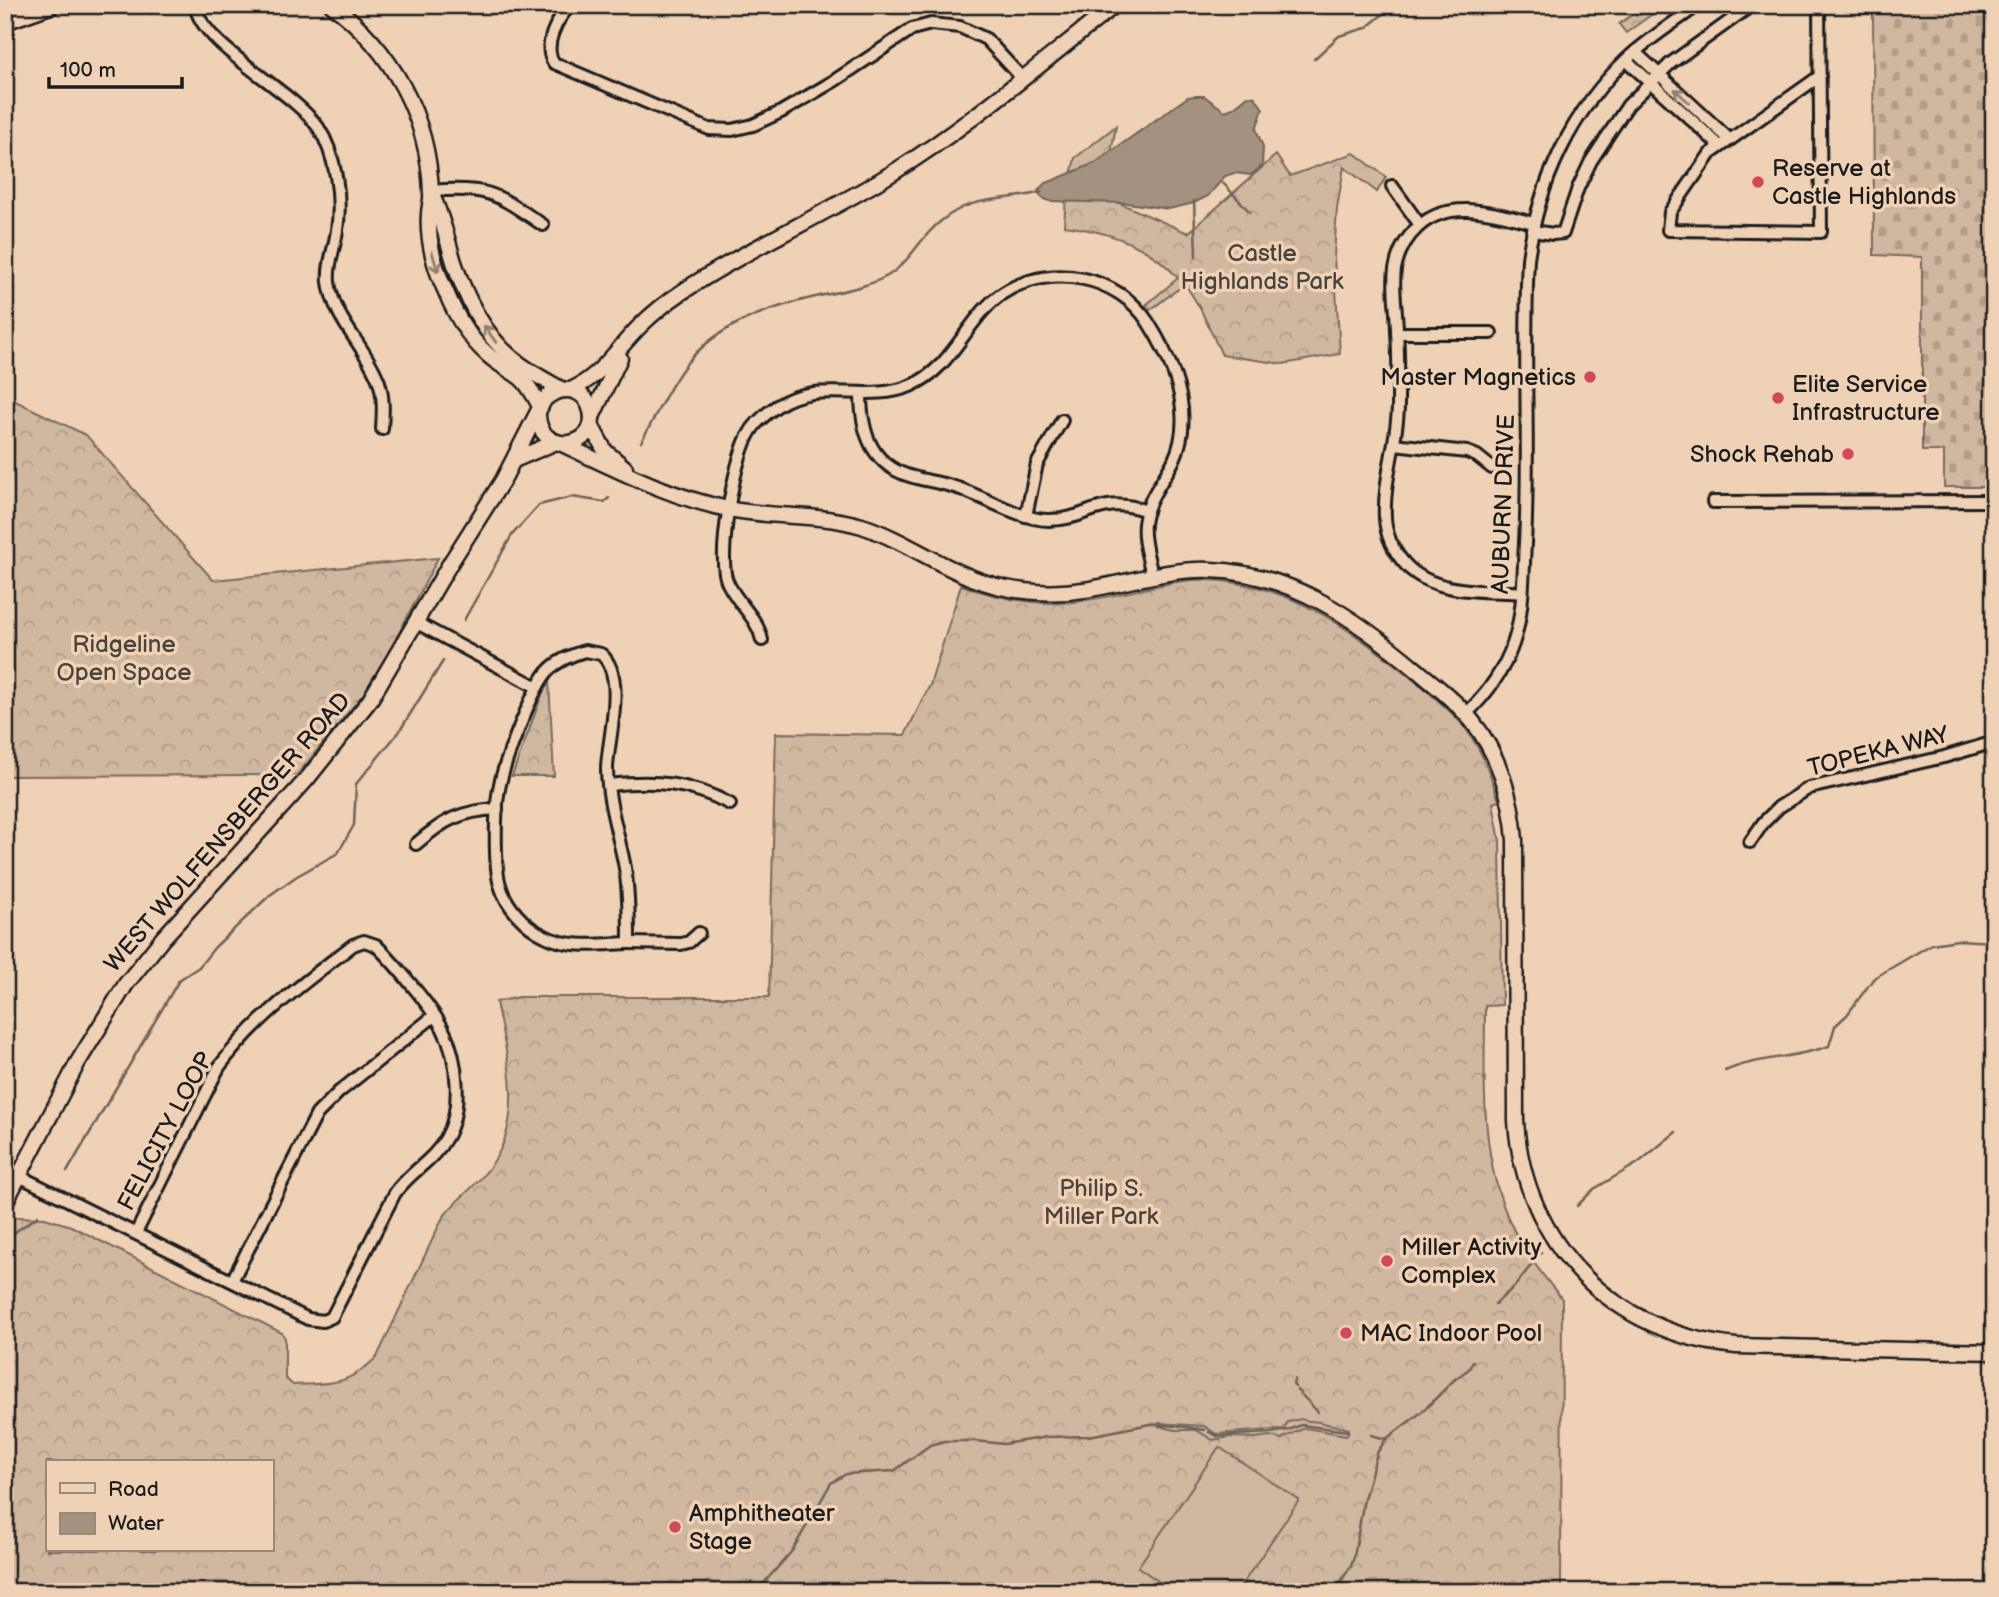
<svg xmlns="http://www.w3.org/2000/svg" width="1999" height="1597" font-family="'Balsamiq Sans',sans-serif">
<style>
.forest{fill:url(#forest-crowns);stroke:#766a5e;stroke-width:2;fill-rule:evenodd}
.wetland{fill:url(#wetland-marsh);stroke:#766a5e;stroke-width:2}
.cemetery{fill:url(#cemetery-stones);stroke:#766a5e;stroke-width:2}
.pitch{fill:#d0b79f;stroke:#766a5e;stroke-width:2}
.water{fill:#a4917f;stroke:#6e6257;stroke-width:2}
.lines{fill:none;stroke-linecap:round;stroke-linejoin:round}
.stream{stroke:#6e6257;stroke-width:2.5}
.minor-casing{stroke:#1c1c1c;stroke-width:16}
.major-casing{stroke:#1c1c1c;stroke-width:19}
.minor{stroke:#efd1b5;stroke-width:10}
.major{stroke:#efd1b5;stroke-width:14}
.oneway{stroke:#908070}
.poi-dot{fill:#d1495b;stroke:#efd1b5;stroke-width:2.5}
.labels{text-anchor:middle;stroke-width:7;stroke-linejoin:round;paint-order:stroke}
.poi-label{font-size:24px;fill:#1c1c1c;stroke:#efd1b5;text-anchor:start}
.park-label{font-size:24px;fill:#49433d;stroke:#efd1b5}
.street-label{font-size:24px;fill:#1c1c1c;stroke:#efd1b5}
</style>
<defs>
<pattern id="forest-crowns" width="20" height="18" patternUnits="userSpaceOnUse" patternTransform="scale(1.75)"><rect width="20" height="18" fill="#d0b79f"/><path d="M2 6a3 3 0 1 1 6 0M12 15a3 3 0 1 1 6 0" fill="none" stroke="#b29d88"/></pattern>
<pattern id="wetland-marsh" width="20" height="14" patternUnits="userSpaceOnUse" patternTransform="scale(1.75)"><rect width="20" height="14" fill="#d0b79f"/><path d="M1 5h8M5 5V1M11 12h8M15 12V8" fill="none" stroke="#b29d88"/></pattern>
<pattern id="cemetery-stones" width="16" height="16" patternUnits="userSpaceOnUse" patternTransform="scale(1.75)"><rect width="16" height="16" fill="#d0b79f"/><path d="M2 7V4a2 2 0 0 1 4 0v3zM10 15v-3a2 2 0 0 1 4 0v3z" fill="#b29d88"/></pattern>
</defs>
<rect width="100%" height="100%" fill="#efd1b5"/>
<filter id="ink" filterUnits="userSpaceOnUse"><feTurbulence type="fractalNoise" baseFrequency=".0143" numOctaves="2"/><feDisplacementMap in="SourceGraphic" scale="14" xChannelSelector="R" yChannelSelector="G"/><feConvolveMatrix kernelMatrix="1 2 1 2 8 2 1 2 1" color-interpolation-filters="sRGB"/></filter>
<g filter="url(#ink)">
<!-- forest -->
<g class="forest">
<polygon points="1646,5 1665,5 1626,33 1619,24"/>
<path d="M1116,126l-13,70 85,37 88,-78 14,21 64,-23 32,24 -9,15 -33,-25 -7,41 -3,49 6,97 -57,10 -61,-9 -22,-47 -15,-24 -35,26 -4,-5 32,-27c-29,-34 -71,-47 -114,-52l2,-30 9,-38z"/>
<polygon points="5,396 86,435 213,580 438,558 386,658 362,696 297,775 5,776"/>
<path d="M1191,580c86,-4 155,44 219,97 19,16 40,32 55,51 17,22 26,47 34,73l-6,2 7,38 2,164 -17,1c0,79 -7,160 33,232 12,22 28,41 44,61l-1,293h-1556v-359l9,-16 31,1 26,8 211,107 3,5v40l8,7c40,-2 54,1 84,-28l65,-138c12,-18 31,-30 44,-47 42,-50 21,-114 10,-170l23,-5h250l7,-264 129,2 25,-50 31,-100c36,13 73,21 112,17 40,-4 78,-17 118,-22zM47,1462h224v88h-224z"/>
<polygon points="549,682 554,776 512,776 543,692"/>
</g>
<!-- wetland -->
<path class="wetland" d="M1301,1419c7,4 11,1 18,3 10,3 20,4 30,7l-2,6 -42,-7 -24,11 -11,-3 -15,2 -25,-1 -17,3 -17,-10h-21l-16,-4v-3l45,3 12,8 68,-5 4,-7z"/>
<!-- cemetery -->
<polygon class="cemetery" points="1873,5 1994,5 1994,487 1944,487 1944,451 1922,451 1922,257 1874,255"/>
<!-- pitch -->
<polygon class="pitch" points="1219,1447 1299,1500 1237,1592 1174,1592 1138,1567"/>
<!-- water -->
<polygon class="water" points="1195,96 1204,96 1225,111 1233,108 1248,96 1255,97 1263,109 1256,129 1263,147 1262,166 1251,175 1234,173 1225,176 1208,196 1194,203 1169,209 1127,203 1049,201 1041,197 1038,191 1044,184 1095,163 1188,97"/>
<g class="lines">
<!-- stream -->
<g class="stream">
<polyline points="1314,59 1339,36 1366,28 1394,5"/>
<polyline points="1221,181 1250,212"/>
<polyline points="1194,201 1196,256"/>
<path d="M641,442c15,-26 27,-55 46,-79 30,-37 76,-53 120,-64 27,-7 58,-10 82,-24 21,-13 32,-39 52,-54 35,-28 61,-18 100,-29"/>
<polyline points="464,620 512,535 539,505 572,497 604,502 609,498"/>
<path d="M1725,1071c31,-14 72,-13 104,-25l6,-20 12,-11 27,-37 58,-34 26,-4 36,2"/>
<polyline points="67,1172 179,980 199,967 215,947 270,895 297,876 338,853 354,825 356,784 399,732 443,661"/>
<polyline points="1577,1206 1594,1189 1638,1163 1676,1132"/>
<polyline points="5,1239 38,1216"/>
<polyline points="1495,1304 1515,1286 1541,1252"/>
<polyline points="1295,1387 1293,1383 1295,1379"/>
<polyline points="1297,1390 1318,1412"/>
<polyline points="1179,1426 1205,1430"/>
<polyline points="1209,1432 1218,1436 1270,1433 1289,1430 1301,1425 1348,1431"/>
<polyline points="1371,1435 1386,1439"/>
<polyline points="756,1592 792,1551 831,1483 846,1474 894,1471 930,1445 944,1441 976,1441 1004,1444 1047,1437 1089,1436 1150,1424 1176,1426"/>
<polyline points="1334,1592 1351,1566 1354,1557 1364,1499 1377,1453 1386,1439 1423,1411 1455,1379 1469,1369 1473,1361"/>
</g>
<!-- minor casing -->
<g class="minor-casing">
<g id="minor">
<path d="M195,5c7,42 94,82 123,122 18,27 24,72 19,103 -2,18 -10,34 -8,52 5,39 37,64 50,100 5,15 4,31 3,47"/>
<path d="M571,5c-14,13 -29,41 -17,58l155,66 23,1 21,-5 28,-13 53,-31 78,-52 19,-5 29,3 26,12 37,40"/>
<polyline points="1819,5 1821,232 1668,230 1670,212 1710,154 1820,76"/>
<polyline points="1635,52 1729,139"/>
<polyline points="1626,60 1720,146"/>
<polyline points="1392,186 1420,225"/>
<path d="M431,191c59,-5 65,3 112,34"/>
<polyline points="1533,231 1553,234 1563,233 1578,188 1591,161 1628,105 1671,63 1752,5"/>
<polyline points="1398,333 1491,333"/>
<path d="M861,393c0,41 11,75 56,85 18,5 34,6 51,14 23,9 56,28 81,28 40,0 50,-26 98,-9"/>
<polyline points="1394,444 1467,452 1477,456 1492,468"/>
<polyline points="1713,502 1994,501"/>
<polyline points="1026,516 1037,464 1062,420"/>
<path d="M1522,593c-37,-3 -88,2 -116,-28 -12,-13 -20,-29 -21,-47 -2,-37 12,-74 13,-111 0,-25 1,-50 -1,-75 0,-21 -5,-43 -2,-63 3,-16 11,-31 23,-42 33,-30 78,-13 116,-4"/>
<polyline points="417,623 537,687"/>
<path d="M762,640c-5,-24 -26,-37 -35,-59 -10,-25 7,-120 21,-145 6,-12 17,-22 29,-30 41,-28 89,-2 133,-20 36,-15 49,-48 73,-75 24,-29 65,-40 101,-32 25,5 50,21 64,43 26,41 48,93 25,140 -11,21 -26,37 -29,62 -2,17 5,35 8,52"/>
<path d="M585,651l16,3c26,22 7,83 6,114 0,33 12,67 18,100 4,24 4,50 4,75 -27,1 -59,6 -84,-7 -20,-9 -39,-30 -45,-51 -6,-19 -5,-75 -1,-96 4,-24 33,-100 49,-118 10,-11 23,-16 37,-20z"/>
<path d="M1466,714c20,-19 38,-44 47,-70 11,-32 10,-68 12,-101 5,-94 -2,-189 3,-284 10,-76 44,-149 101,-202 21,-19 46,-35 69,-52"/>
<path d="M609,785c45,-5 80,-3 121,19"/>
<polyline points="1750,842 1763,823 1779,807 1809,788 1944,757 1994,742"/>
<path d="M416,844c28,-24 44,-33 81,-35"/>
<polyline points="629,943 681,944 689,942 699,933"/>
<path d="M19,1176l289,143 15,2 9,-4 63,-124c15,-21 39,-33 51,-55 17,-29 12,-80 -3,-109 -12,-23 -48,-65 -67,-84l-12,-4 -11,4c-48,37 -98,73 -134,122l-83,166"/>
<polyline points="232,1281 317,1114 339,1092 434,1016"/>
</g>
</g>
<!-- major casing -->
<g class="major-casing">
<g id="major">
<path d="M332,5c60,44 97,113 99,188 1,7 -2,14 -2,21 -2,26 6,55 17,78 9,22 23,46 41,62 10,10 24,16 35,25 8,8 13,18 18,27"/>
<polyline points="5,22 53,5"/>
<path d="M432,195c10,22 15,44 22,67 11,34 30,73 58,96 15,13 33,22 51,32"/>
<path d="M571,390c31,-15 46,-41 69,-64 13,-13 27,-24 42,-34 68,-45 143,-77 212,-120 79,-49 148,-110 221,-167"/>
<polyline points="592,417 620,358"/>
<polyline points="591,425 605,451 625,468"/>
<path d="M562,444c54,25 107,53 166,65 44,9 90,4 134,17 50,16 91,52 144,62 25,5 52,6 78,2 42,-6 84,-22 127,-20 81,3 147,50 207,101 18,15 39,31 54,50 27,33 40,77 43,119l1,281c8,124 98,213 220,225l258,6"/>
<polyline points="514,460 556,442"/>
<path d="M5,1203l73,-141 48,-78 37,-46 144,-159 63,-79 81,-138 52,-82 41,-80c9,-9 19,-12 30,-9 9,3 15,11 17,20 9,39 -54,46 -53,2"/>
</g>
</g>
<!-- minor -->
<use href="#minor" class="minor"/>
<!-- major -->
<use href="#major" class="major"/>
</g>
<!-- one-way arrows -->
<defs><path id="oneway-shaft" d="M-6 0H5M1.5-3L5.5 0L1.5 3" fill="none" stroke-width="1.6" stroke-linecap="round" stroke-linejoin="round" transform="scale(1.75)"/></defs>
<g class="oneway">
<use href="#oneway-shaft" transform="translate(1682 96) rotate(-137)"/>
<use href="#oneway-shaft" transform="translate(435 262) rotate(74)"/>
<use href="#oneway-shaft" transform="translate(490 334) rotate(-125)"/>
</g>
</g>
<!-- markers -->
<g class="poi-dot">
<circle cx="1758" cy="182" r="7"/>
<circle cx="1590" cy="377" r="7"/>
<circle cx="1778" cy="398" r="7"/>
<circle cx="1848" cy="454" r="7"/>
<circle cx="1387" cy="1261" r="7"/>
<circle cx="1346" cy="1333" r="7"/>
<circle cx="675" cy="1527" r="7"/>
</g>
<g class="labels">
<!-- poi labels -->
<g class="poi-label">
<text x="1772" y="176">Reserve at<tspan x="1772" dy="28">Castle Highlands</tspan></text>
<text x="1576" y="385" text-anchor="end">Master Magnetics</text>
<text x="1792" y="392">Elite Service<tspan x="1792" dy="28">Infrastructure</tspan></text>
<text x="1834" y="462" text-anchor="end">Shock Rehab</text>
<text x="1401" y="1255">Miller Activity<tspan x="1401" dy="28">Complex</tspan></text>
<text x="1360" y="1341">MAC Indoor Pool</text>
<text x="689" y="1521">Amphitheater<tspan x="689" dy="28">Stage</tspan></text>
</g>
<!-- park labels -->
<g class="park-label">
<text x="1262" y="261">Castle<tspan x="1262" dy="28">Highlands Park</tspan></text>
<text x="124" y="652">Ridgeline<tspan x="124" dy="28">Open Space</tspan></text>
<text x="1101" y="1196">Philip S.<tspan x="1101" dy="28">Miller Park</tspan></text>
</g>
<!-- street labels -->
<g class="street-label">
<text transform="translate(1503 504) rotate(-88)" y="8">AUBURN DRIVE</text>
<text transform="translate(1878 751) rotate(-14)" y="8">TOPEKA WAY</text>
<text transform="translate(227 832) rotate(-49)" y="8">WEST WOLFENSBERGER ROAD</text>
<text transform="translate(165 1131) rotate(-62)" y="8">FELICITY LOOP</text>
</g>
</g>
<!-- margin -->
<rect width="1999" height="1597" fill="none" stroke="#efd1b5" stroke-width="28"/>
<rect x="14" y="14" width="1971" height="1569" fill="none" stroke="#1c1c1c" stroke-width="2.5" filter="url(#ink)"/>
<!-- legend -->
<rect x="46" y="1460" width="228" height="91" fill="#efd1b5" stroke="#9b8978" stroke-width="2"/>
<rect x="60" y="1483" width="35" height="10" fill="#efd1b5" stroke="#9b8978" stroke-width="2"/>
<text x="108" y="1496" font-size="21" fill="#1c1c1c">Road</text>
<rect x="60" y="1513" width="35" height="21" fill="#a4917f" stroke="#9b8978" stroke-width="2"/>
<text x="108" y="1530" font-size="21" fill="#1c1c1c">Water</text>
<!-- scale -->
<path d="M49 77v10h133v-10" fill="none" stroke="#1c1c1c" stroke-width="3.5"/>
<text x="60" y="77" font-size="21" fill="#1c1c1c" stroke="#efd1b5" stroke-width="5" paint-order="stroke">100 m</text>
</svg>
